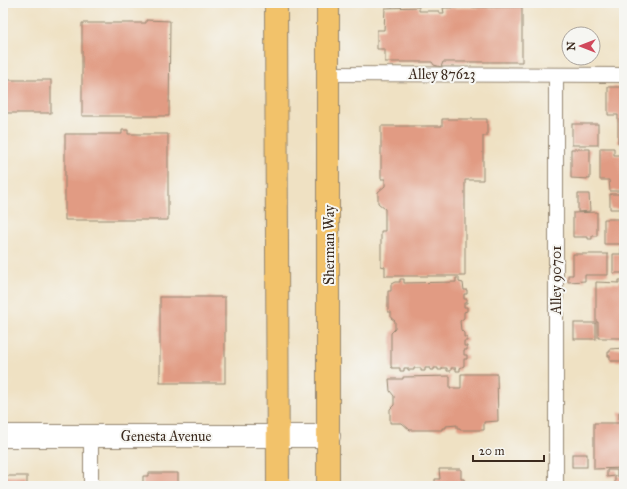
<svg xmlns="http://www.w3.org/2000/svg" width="627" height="489" font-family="'IM FELL Great Primer',serif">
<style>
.building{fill:#e19b83}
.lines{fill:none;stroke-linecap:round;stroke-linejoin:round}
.lane-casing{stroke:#958670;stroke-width:16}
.street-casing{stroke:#958670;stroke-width:24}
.primary-casing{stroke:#958670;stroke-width:24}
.lane{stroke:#fff;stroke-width:14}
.street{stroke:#fff;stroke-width:22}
.primary{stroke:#f2c26a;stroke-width:22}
.labels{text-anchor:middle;stroke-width:4;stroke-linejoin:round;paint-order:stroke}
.street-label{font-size:14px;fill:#3b2a1e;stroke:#f6f6f2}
</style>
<rect width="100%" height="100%" fill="#f6f6f2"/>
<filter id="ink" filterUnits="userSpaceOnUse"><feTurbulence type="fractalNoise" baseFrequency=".025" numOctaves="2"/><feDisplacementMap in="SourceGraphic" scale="8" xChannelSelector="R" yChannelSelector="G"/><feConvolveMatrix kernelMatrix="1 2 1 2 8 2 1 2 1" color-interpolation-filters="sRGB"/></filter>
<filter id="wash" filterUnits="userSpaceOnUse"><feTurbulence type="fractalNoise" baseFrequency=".012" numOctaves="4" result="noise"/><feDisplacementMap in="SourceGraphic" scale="16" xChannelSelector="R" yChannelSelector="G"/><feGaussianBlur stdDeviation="0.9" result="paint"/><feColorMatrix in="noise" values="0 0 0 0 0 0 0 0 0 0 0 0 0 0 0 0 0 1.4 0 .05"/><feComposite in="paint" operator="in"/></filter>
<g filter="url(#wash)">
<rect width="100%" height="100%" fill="#efe1c3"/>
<g id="blocks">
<!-- building -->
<g class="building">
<polygon points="419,7 419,11 439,11 439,13 444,13 443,8 522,7 522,62 443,62 441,67 434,65 432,62 385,62 385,49 377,49 377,30 384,30 385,8"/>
<polygon points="146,20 170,21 169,116 82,116 82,23 146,23"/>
<rect x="3" y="80" width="48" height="33"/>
<polygon points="608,87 624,87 624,143 618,143 618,115 608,115"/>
<polygon points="442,119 487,119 487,136 483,136 483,180 465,180 465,276 385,276 385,267 381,266 381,231 385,231 385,209 378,203 378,192 385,186 385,179 381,179 381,126 442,126"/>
<rect x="572" y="124" width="26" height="21"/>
<polygon points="122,130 128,130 128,134 168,134 168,220 65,220 65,134 122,134"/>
<polygon points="600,148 614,148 614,155 624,155 624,191 610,191 609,180 600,180"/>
<polygon points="571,149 590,149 590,179 571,178"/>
<polygon points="578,194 589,194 590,211 578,212"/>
<polygon points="610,194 624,194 624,212 621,212 621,209 610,209"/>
<polygon points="597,212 597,236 592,236 592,239 588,239 588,237 573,237 573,213"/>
<polygon points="604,219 624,219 624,273 613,273 613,254 621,254 621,244 604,244"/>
<polygon points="573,254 608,254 608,275 585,275 585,281 568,282 568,275 573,275"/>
<polygon points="456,278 459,278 459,282 463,283 464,290 467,290 467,294 464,294 464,299 467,299 467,303 464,303 464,307 467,307 467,311 464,312 464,318 460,321 461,330 464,333 464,337 467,337 467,341 464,341 464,346 467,346 467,350 464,350 464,355 467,355 467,359 464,359 464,366 460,368 460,371 456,371 456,368 451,368 451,371 447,371 447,368 442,368 442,370 438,370 438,368 434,368 434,370 430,370 430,368 425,368 425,371 421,371 421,368 414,368 414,370 408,370 408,368 404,368 404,371 400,371 400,368 392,368 391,366 391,333 395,329 395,321 391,318 391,312 388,312 388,291 391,291 391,284 395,282 400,282 400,279 404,279 404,283 456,282"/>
<polygon points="619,280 624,280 624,338 598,338 598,322 596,322 596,282 619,283"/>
<rect x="160" y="297" width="65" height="86"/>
<rect x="574" y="323" width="22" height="16"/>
<polygon points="624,348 624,361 610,361 610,356 608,356 608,352 610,352 610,349"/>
<polygon points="461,374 497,374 498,421 484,422 484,430 460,430 460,428 457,428 457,425 446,426 446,428 442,428 442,430 410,430 402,423 390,423 390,409 394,405 394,396 390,391 389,379 403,379 403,377 450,376 450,388 461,388"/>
<polygon points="619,412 624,412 624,468 594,469 594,423 619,423"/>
<rect x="572" y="454" width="15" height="13"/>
<polygon points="439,469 461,469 461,479 464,479 465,486 435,486 435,479 440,479"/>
<polygon points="607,470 617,470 617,476 624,476 624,486 615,486 615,476 607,477"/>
<polygon points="149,473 178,473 178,486 143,486 143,476 149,476"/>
<rect x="3" y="476" width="24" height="10"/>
</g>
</g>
</g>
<g filter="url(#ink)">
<use href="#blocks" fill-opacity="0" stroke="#958670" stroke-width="1"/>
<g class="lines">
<!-- lane casing -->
<g class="lane-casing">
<g id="lane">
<polyline points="328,74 624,75"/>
<polyline points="556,75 556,486"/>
<polyline points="91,436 91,486"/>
</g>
</g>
<!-- street casing -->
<g class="street-casing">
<polyline id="street" points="3,436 329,436"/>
</g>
<!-- primary casing -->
<g class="primary-casing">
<g id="primary">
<polyline points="276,3 278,486"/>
<polyline points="328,3 328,486"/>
</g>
</g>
<!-- lane -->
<use href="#lane" class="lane"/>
<!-- street -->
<use href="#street" class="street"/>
<!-- primary -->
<use href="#primary" class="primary"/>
</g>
</g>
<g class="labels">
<!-- street labels -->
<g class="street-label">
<text x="442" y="79">Alley 87623</text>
<text transform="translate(329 245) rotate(-90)" y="5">Sherman Way</text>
<text transform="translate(556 280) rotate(-90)" y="5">Alley 90701</text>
<text x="166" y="441">Genesta Avenue</text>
</g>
</g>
<!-- margin -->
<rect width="627" height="489" fill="none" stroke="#f6f6f2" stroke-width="16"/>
<!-- north arrow -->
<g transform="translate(581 46) rotate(270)"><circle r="19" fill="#f6f6f2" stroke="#aba49d"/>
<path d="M0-3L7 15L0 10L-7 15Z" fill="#d1495b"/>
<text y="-6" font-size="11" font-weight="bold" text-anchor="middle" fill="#3b2a1e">N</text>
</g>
<!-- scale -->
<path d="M473 455v6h71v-6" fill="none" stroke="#3b2a1e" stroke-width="2"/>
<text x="479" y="455" font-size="12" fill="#3b2a1e" stroke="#f6f6f2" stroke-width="3" paint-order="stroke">20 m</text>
</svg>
